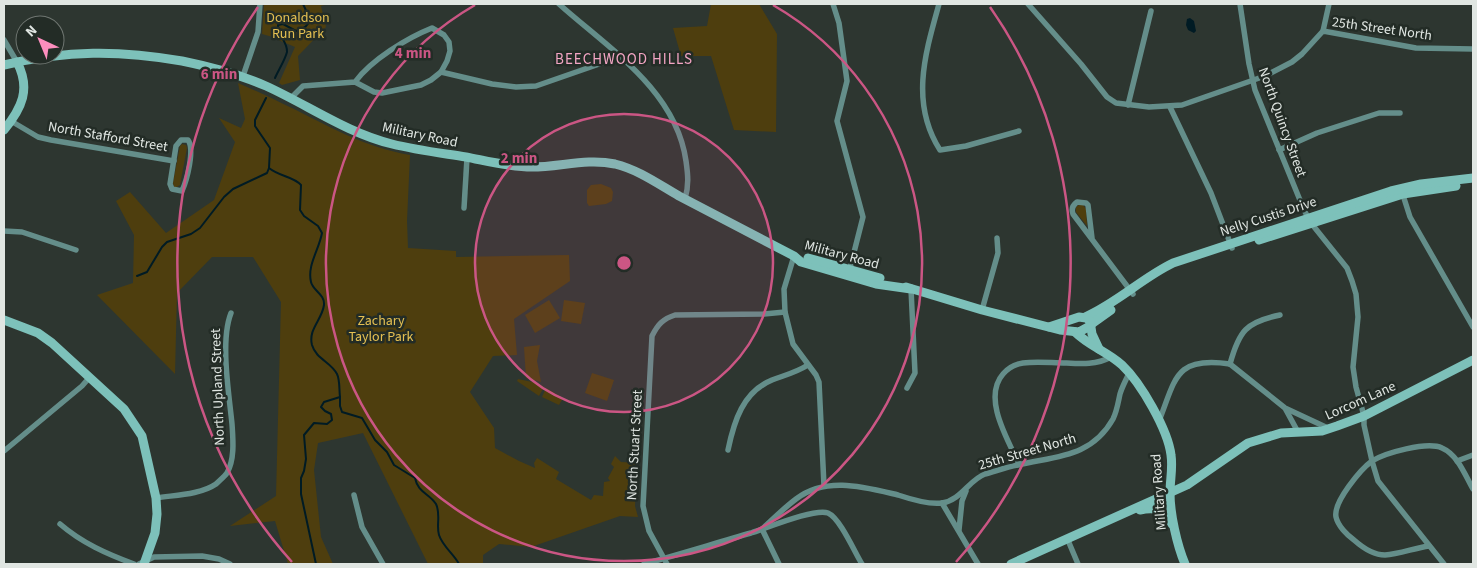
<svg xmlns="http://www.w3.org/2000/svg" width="1477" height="568" font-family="'Source Sans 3',sans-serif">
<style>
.green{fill:#4e3e0e}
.water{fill:#001b24}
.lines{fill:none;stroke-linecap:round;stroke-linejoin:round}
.stream{stroke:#001b24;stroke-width:2}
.street{stroke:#648e8a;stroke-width:5.5}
.secondary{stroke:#7dc1ba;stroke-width:9}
.ring{fill:none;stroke:#cb5684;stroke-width:2.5}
.labels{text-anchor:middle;stroke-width:5;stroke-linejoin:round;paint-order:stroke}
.park-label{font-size:14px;fill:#e5c052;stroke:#232c26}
.street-label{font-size:14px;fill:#e0e6e2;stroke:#232c26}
.neighbourhood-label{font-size:15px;letter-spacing:1px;fill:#f3a5c4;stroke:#232c26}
.centre{fill:#cb5684;stroke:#232c26;stroke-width:2.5}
.ring-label{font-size:15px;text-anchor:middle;font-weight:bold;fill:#cb5684;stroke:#232c26;stroke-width:5;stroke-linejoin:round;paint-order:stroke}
</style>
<rect width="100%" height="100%" fill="#2d3630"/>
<!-- green -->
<g class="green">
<polygon points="264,4 328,4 321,6 326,27 298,56 300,80 282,85 279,83 295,47 276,39 276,38 262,34"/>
<polygon points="711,4 759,4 777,34 776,132 734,130 711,56 681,56 673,28 707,26"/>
<path d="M238,83c19,8 37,17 56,26 40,20 71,38 116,46l-3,66 1,27 48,3v6l113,-2 1,26 -56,38 3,36 -24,1 -23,36 24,36 1,20 24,13 16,7 -1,-5 3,-5 22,14 -3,7 35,21 3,-5 9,1 1,-14 6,-1 -2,-3 6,-11 -3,-3 4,-8 6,6 16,1 -2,43 3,11 -18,-1 -89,31 -32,-3 -16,11v8l-3,1h-52l-65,-131 -45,10 -4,27 7,67 12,27h-45l-13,-43 -45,5 46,-30 5,-194 -28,-45h-41l-35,36 -2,81 -78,-79 36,-12 1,-48 -18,-34 14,-9 36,41 48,-33 21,-58 -16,-24 22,10 4,-9z"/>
<polygon points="182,144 186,145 187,148 180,185 177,187 174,187 173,183 180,146"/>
<polygon points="601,184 611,188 613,192 612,201 606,204 589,206 587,203 587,190 591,185"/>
<polygon points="1079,205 1083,205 1086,209 1087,226 1076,212 1076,207"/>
<polygon points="549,300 560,318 535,333 525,315"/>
<polygon points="564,300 585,303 581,324 561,321"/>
<polygon points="540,345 537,361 541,382 526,378 524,347"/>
<polygon points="592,373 614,380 607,401 585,393"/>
<polygon points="518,379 537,383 544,387 539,396 517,381"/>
<polygon points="546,388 563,398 559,405 542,397"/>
</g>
<!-- water -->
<polygon class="water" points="1190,18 1194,21 1196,31 1194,33 1188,30 1186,25 1187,19"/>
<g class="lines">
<!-- stream -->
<g class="stream">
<path d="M275,78c3,-7 10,-18 12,-26 1,-10 -10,-17 -9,-27l5,-1 13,7c18,-5 14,-13 7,-27"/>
<path d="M269,168c11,9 24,8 32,17l-1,25 4,6 14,10 4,7c-3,17 -15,32 -11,49 2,9 14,12 13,23 -2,15 -16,24 -12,40 4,14 19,17 25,29 3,6 2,15 3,23l-16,5 -3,5 4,4 6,3 1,6 -5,4 -13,-1 -10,12 2,24 -2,12 -3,7v16l15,70"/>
<polyline points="137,276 147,272 162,247 167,242 191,234 200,228 224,197 233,189 267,173 269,168 270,148 255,126 255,120 266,98"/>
<path d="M340,397v9l2,6 20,6 13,22 12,12 7,13 21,13c3,15 14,15 21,26 5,10 0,22 3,31 4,12 15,19 20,29"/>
</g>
<!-- street -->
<g class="street">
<path d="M559,4c49,44 117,86 127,157 2,14 3,24 -1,38"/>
<polyline points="833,4 839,23 847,81 837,121 863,217 849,272"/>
<path d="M939,4c-14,50 -29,99 1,146l26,-4 53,-15"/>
<polyline points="1028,4 1081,64 1107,97 1116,103 1149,107 1182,105 1265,76 1292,62 1302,54 1323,31 1416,48 1473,49"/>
<polyline points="1240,4 1249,64 1255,90 1304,210 1311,223 1347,268 1352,281 1356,294 1358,317 1353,367 1356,387 1364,416 1364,425 1372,461 1378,481 1444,564"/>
<polyline points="1323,31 1329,4"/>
<polyline points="4,40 17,62"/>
<polyline points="441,72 492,84 516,87 536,86 605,62 615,52"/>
<polyline points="243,76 258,32 260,4"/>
<path d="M291,98l12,-12 52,-4c16,-22 52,-44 77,-54l12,7 5,7 1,9 -3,10 -6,11 -10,8 -10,5 -39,8 -8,-1 -19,-10"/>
<polyline points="1128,105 1151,11"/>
<polyline points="1170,107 1211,193 1232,248"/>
<polyline points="11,121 38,137 51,140 174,161"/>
<path d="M181,140h7c7,9 -1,40 -6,51l-10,-2 -2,-5 6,-38z"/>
<polyline points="1279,150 1317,133 1379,113 1400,113"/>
<polyline points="1402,192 1410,217 1473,327"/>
<polyline points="464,208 467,158"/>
<polyline points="4,231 22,232 76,250"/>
<path d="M1092,238l-4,-33 -2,-2 -9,-1c-4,3 -6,7 -4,12l60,80"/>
<polyline points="794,256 784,289 785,312 793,344 816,375 819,382 824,486"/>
<polyline points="982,310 998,253 997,238"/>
<polyline points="1230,364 1285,408 1330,429"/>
<path d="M1230,364c9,-33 16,-42 50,-49"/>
<polyline points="907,388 915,373 911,289"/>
<polyline points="1286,410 1298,432"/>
<path d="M1159,421c17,-43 16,-65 71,-57"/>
<path d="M728,450c6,-29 15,-58 44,-70 13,-5 23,-7 36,-15"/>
<polyline points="4,451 82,386 89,378"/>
<polyline points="1457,461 1473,455"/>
<path d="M1019,464c-11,-24 -37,-66 -16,-90 5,-6 13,-10 20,-11 14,-2 29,0 43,0 16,1 30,2 45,-6"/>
<polyline points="354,495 362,527 383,564"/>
<path d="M156,498c18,-3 44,-3 60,-14 3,-3 9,-8 11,-11 8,-14 6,-34 5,-49 -3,-31 -12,-83 -1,-111"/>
<polyline points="942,503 978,564"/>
<path d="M60,524c22,19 47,30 74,40"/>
<polyline points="959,530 962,501 966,491"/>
<polyline points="1067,538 1078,564"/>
<path d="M1429,546c-14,2 -30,8 -44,9 -12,0 -22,-7 -31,-15 -7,-5 -16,-14 -18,-23 -3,-15 25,-48 36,-56 13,-8 55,-20 70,-13 16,7 23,27 31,41"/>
<polyline points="139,564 154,557 202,556 219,559 230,564"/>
<path d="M644,564c36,-10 72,-21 107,-31 16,-5 64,-25 77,-20 12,5 27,40 34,51"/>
<path d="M667,564l-18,-33 -6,-25 9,-170c6,-12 11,-17 23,-21l89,-1 21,-2"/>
<path d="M779,564l-17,-35c11,-10 22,-21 34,-30 30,-23 68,-12 102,-4 12,4 31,10 44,8 19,-3 27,-23 43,-29 11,-3 22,-7 33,-9 37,-9 73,-7 95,-46 4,-8 5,-16 7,-25 2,-7 6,-14 9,-21"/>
</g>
<!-- secondary -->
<g class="secondary">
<path d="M4,65c63,-15 115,-15 178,-4 29,6 57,13 84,25 42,19 81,47 126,58 24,6 49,9 74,13 21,4 44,10 66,10 28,0 55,-9 83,-3 24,6 43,20 64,32 38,20 77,40 115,60l7,6 75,22 35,5"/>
<path d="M4,130c18,-22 27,-41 13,-68"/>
<polyline points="1259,240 1403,194 1456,186"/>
<polyline points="808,258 880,278"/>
<polyline points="906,287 982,310 1060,330 1079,332 1090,326"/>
<path d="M1085,317c32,-14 57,-39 88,-54l218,-72 30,-7 52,-6"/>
<polyline points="4,320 38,333 52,343 124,409 142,436 156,498 157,514 155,533 144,564"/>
<polyline points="1090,325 1111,310"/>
<polyline points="1049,327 1079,317 1086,318 1090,321 1092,334 1099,349"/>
<path d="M1075,332c14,14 33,20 47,33 19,18 46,65 49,90 2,13 -1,25 -1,38 0,21 7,52 15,71"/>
<path d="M1140,510c15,-3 26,-1 32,14"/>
<polyline points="1011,564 1187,485 1248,443 1281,433 1322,431 1337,426 1364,416 1473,360"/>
</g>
</g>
<!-- distance rings -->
<circle cx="624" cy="263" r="149" fill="#cb5684" fill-opacity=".12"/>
<g class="ring">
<circle cx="624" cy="263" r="149"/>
<path d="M773 5A298 298 0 1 1 475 5"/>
<path d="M292 562A447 447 0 0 1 258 7M990 7A447 447 0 0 1 956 562"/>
</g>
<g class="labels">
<!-- park labels -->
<g class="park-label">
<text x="298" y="22">Donaldson<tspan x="298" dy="16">Run Park</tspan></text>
<text x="381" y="325">Zachary<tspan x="381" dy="16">Taylor Park</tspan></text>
</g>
<!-- street labels -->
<g class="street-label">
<text transform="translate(1382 28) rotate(8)" y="5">25th Street North</text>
<text transform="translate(1283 122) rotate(70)" y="5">North Quincy Street</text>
<text transform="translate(420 134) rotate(12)" y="5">Military Road</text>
<text transform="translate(108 136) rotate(10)" y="5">North Stafford Street</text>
<text transform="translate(1268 216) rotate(-18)" y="5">Nelly Custis Drive</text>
<text transform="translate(842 254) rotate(15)" y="5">Military Road</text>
<text transform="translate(217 387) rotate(-92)" y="5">North Upland Street</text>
<text transform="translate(1360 400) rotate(-24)" y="5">Lorcom Lane</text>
<text transform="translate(634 445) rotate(-87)" y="5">North Stuart Street</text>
<text transform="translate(1027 451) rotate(-16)" y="5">25th Street North</text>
<text transform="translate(1158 492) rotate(-94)" y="5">Military Road</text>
</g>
<!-- neighbourhood labels -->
<g class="neighbourhood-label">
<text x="624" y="64">BEECHWOOD HILLS</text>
</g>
</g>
<circle cx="624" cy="263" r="8" class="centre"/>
<g class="ring-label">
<text x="413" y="58">4 min</text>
<text x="219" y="79">6 min</text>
<text x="519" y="163">2 min</text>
</g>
<!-- border -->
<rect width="1477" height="568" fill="none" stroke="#e0e6e2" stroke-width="10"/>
<!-- north arrow -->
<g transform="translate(40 40) rotate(316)"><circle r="24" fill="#232c26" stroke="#6f7671"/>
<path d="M0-4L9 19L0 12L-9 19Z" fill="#fd8ebe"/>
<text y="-8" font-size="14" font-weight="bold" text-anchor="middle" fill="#e0e6e2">N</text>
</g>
</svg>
